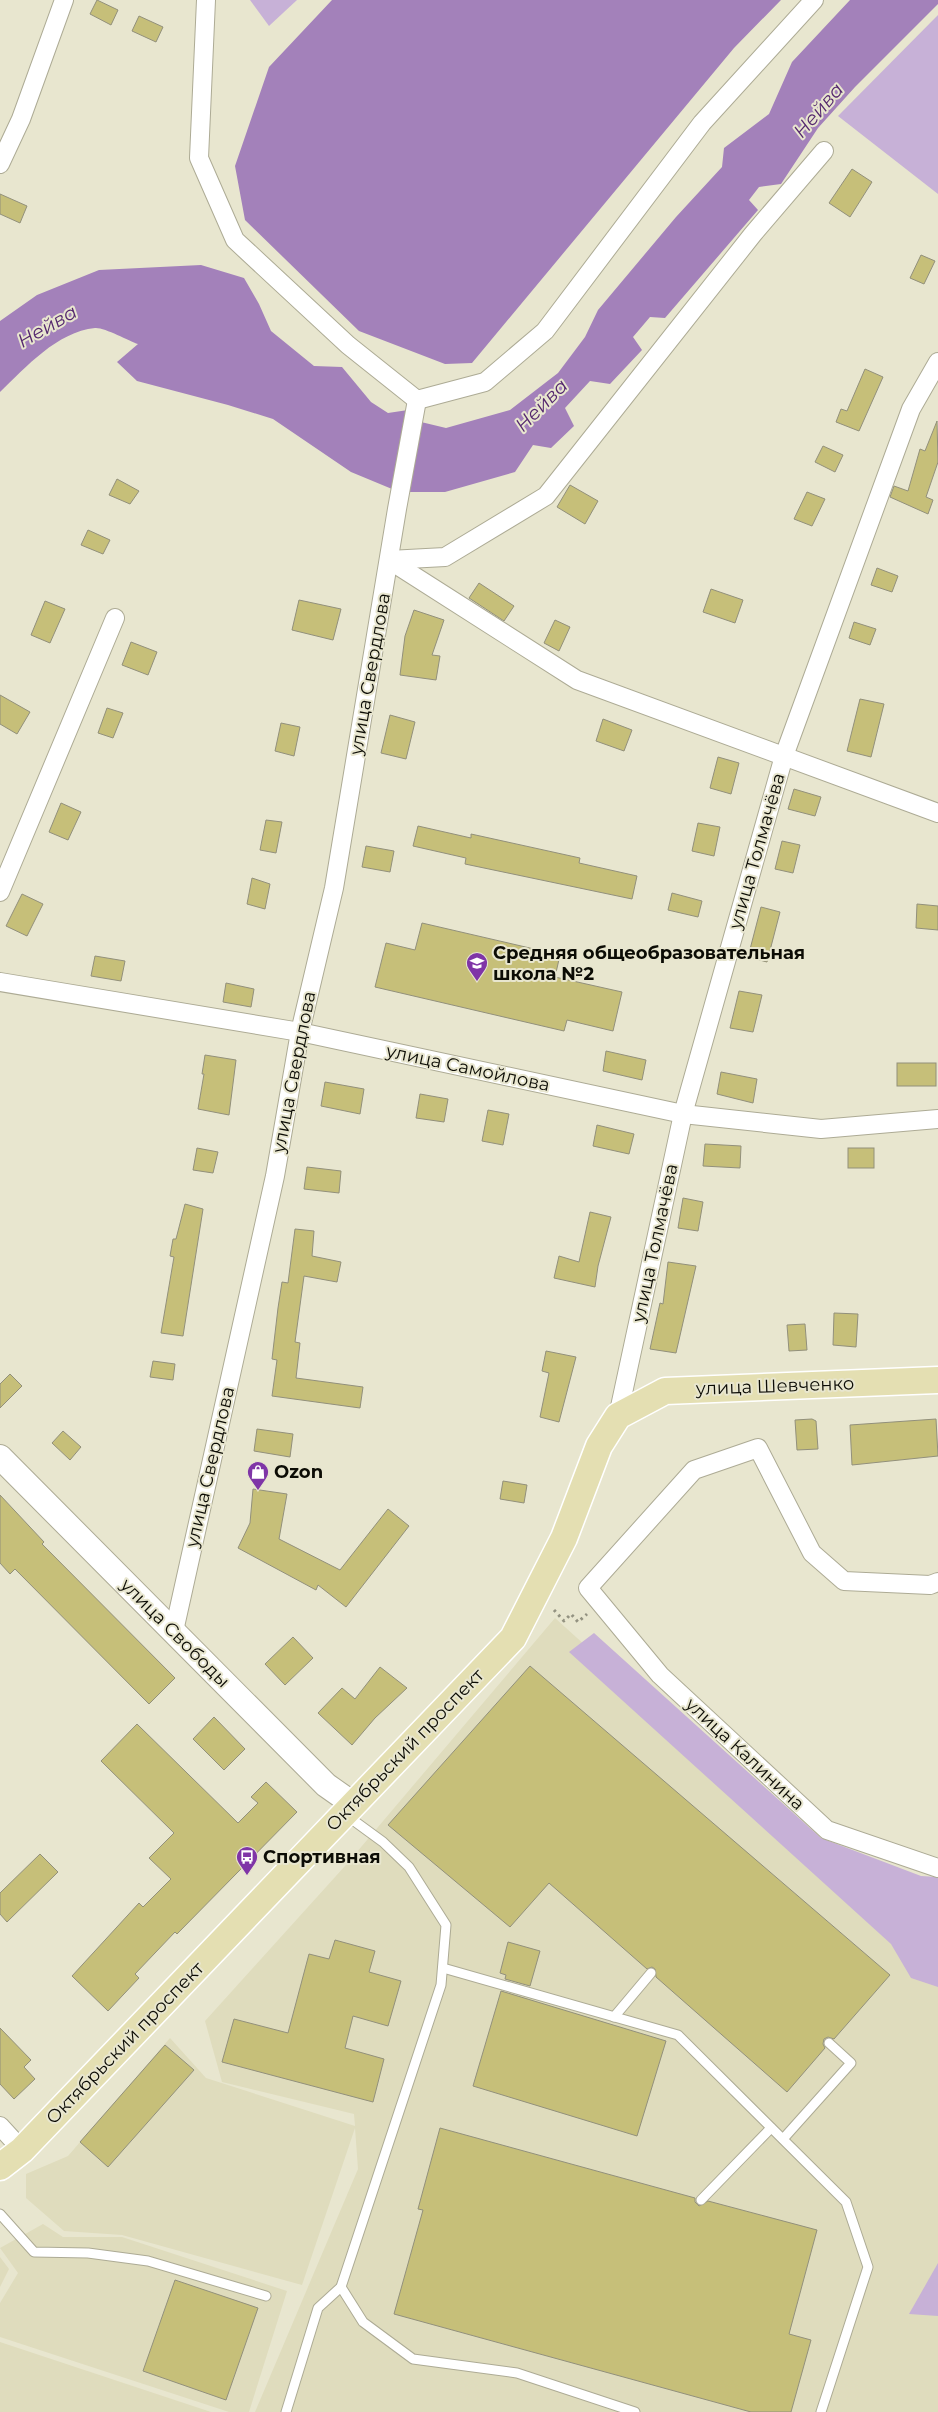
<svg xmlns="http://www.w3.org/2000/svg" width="938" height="2412" font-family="Montserrat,sans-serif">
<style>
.built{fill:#dfdcbd}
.green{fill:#c7b1d7}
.water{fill:#a381ba}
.building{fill:#c6bf79;stroke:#92907b}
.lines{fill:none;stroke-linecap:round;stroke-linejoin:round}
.service-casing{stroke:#adab95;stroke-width:11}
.minor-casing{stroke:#adab95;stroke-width:20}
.secondary-casing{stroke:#adab95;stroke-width:26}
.primary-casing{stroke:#fff;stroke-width:29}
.path{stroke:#939281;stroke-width:3;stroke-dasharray:2.5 4;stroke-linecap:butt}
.service{stroke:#fff;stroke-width:9}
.minor{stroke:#fff;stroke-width:18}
.secondary{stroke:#fff;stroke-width:24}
.primary{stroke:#e4dfb2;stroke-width:26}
.labels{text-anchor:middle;stroke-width:4;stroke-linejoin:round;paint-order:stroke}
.street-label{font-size:18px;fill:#0c0c05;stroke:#e8e6cf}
.poi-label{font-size:18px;font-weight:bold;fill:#0c0c05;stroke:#e8e6cf;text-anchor:start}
.water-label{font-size:19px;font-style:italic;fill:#54276e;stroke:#e8e6cf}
</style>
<rect width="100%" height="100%" fill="#e8e6cf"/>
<!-- built -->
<g class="built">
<polygon points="555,1618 904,1934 938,1930 938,2412 255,2412 358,2169 355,2128 302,2285 122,2235 64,2231 26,2198 26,2174 68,2156 170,2038 206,2078 355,2126 354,2114 222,2082 205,2021 345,1866"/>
<polygon points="43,2224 63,2237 122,2237 287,2291 249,2412 229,2412 0,2337 0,2303 18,2273 0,2248"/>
<polygon points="0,2257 9,2269 0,2287"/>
<polygon points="0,2342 211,2412 0,2412"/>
</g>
<!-- green -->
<g class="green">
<polygon points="250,0 297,0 269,26"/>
<polygon points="938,15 938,194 838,116"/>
<polygon points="594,1633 821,1838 921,1876 938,1877 938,1987 911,1978 891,1944 569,1652"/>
<polygon points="938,2263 938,2316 909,2314"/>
</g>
<!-- water -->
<g class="water">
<polygon points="332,0 781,0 734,48 472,363 445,364 359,331 245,220 235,166 269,67"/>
<polygon points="850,0 938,0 938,4 855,87 818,128 781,184 759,187 749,200 758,210 665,318 650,317 633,337 642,350 610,384 590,381 565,408 574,426 551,448 533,445 515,472 445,492 407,492 421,422 446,428 510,410 558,373 585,337 598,310 676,217 722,167 724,148 769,114 792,62"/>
<path d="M201,265l43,13 15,26 12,27 43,35 28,1 29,35 17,11 20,-3 -16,79 -41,-17 -78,-53 -45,-14 -91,-24 -20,-19 21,-18c-9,-3 -34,-17 -43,-16 -38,4 -69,39 -95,64v-71l37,-26 62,-25z"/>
</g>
<!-- building -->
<g class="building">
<polygon points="97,0 118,10 111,25 90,14"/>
<polygon points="139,16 163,27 156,42 132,31"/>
<polygon points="852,169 872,182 850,217 829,203"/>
<polygon points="0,194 27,206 20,223 0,214"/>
<polygon points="921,255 935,261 924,284 910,278"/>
<polygon points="865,369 883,377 859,431 836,422 841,409 847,411"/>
<polygon points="937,421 938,462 926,497 933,500 928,514 890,497 894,486 908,491 920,449 925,451"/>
<polygon points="823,446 843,455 835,472 815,462"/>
<polygon points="117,479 139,491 130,504 109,495"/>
<polygon points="570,485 598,501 585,524 557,507"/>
<polygon points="807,492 825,499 812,526 794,519"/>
<polygon points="88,530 110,540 103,554 81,545"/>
<polygon points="877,568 898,576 892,592 871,585"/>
<polygon points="479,583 514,606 504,621 469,598"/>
<polygon points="711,589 743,600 735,623 703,612"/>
<polygon points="299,600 341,609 333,640 292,630"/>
<polygon points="45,601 65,609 50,643 31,635"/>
<polygon points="414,610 444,620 432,655 440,656 436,680 400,675 405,636"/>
<polygon points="555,620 570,627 559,651 544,643"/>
<polygon points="854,622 876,629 870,645 849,638"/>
<polygon points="131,642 157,652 148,675 122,665"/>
<polygon points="0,695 30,712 17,734 0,724"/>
<polygon points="860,699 884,704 871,757 847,751"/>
<polygon points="107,708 123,713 113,738 98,733"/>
<polygon points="390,715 415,722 406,759 381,753"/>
<polygon points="603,719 632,730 624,751 596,741"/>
<polygon points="281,723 300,727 294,756 275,751"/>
<polygon points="718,757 739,763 731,794 710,788"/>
<polygon points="794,789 821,797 815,816 788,809"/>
<polygon points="61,803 81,812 68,840 49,832"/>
<polygon points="266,820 282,822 276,853 260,850"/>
<polygon points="698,823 720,827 714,856 692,851"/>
<polygon points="418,826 471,838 471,834 580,858 579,863 637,876 632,899 465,864 466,858 413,846"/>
<polygon points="782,841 800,845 793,873 775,869"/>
<polygon points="366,846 394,851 390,872 362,867"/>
<polygon points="252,878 270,884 265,909 247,904"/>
<polygon points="672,893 702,901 698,917 668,910"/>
<polygon points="22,894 43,904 27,936 6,926"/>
<polygon points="917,904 938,906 938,930 916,928"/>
<polygon points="761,907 780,912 767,962 748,957"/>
<polygon points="422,923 560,955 555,977 622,992 613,1031 567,1020 564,1031 375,987 386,943 415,950"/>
<polygon points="95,956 125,961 121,981 91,976"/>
<polygon points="226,983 254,989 251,1007 223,1002"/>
<polygon points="739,991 762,995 753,1032 730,1028"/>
<polygon points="606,1051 646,1060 642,1080 603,1071"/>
<polygon points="205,1055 236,1060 229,1115 198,1109 204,1074 202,1074"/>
<rect x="897" y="1063" width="39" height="23"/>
<polygon points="721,1072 757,1079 753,1103 717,1094"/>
<polygon points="325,1082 364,1089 360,1114 321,1106"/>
<polygon points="420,1094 448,1099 444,1122 416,1118"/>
<polygon points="488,1110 509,1114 503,1145 482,1141"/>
<polygon points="597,1125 634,1134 629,1154 593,1146"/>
<polygon points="705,1144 741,1146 740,1168 703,1166"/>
<polygon points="197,1148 218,1152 213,1173 193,1170"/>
<rect x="848" y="1148" width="26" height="20"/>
<polygon points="307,1167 341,1171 339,1193 304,1189"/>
<polygon points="683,1198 703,1202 698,1231 678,1228"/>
<polygon points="185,1204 203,1209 183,1336 161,1333 174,1257 170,1256 173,1239 176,1239"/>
<polygon points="590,1212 611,1217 598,1266 595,1287 554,1278 559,1256 579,1262"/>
<polygon points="295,1229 314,1231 312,1256 341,1262 337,1282 304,1276 295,1342 300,1343 296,1378 363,1387 360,1408 272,1396 277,1360 272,1359 278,1308 282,1282 288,1283"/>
<polygon points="668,1262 696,1266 676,1353 650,1349 660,1303 663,1304"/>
<polygon points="834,1313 858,1314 856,1347 833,1345"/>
<polygon points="805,1324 807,1350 789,1351 787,1325"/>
<polygon points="546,1351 576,1357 559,1422 540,1417 549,1373 542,1371"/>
<polygon points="153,1361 175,1364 173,1380 150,1377"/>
<polygon points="10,1374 22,1386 0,1408 0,1384"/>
<polygon points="812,1419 816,1421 818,1449 797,1450 795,1420"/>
<polygon points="936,1419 938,1456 852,1465 850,1425"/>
<polygon points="257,1429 293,1434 290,1457 254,1451"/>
<polygon points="63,1431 81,1447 70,1460 52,1443"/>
<polygon points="503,1481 527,1485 524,1503 500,1499"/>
<polygon points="253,1489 287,1494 279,1539 340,1570 388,1509 409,1526 346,1607 318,1585 316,1590 238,1548 250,1523"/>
<polygon points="0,1495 44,1542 42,1544 175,1678 149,1704 15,1569 10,1574 0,1563"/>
<polygon points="293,1637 313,1658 285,1685 265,1664"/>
<polygon points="530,1666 890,1975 834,2039 828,2037 824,2039 823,2044 825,2048 787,2092 656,1977 655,1969 652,1967 647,1969 549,1883 510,1927 388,1825"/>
<polygon points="380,1667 407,1688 375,1718 352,1745 318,1713 342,1688 355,1699"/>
<polygon points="214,1717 245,1749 224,1770 193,1739"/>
<polygon points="137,1724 238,1823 258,1803 251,1797 266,1782 297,1812 177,1934 175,1932 135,1974 139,1978 108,2011 72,1976 139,1903 143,1907 171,1879 149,1858 174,1833 101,1761"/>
<polygon points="40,1854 58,1872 7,1922 0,1914 0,1893"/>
<polygon points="335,1940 375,1951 369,1972 401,1981 388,2026 353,2016 345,2048 384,2059 373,2102 222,2062 234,2019 288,2033 309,1954 329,1959"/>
<polygon points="508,1942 540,1951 530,1986 505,1979 506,1975 500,1973"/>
<polygon points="501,1991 666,2041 637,2136 473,2086"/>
<polygon points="0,2028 31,2060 24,2067 35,2079 14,2099 0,2084"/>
<polygon points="165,2045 194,2070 108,2167 80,2142"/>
<polygon points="440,2128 695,2198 695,2202 699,2206 708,2201 817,2230 789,2334 811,2340 791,2412 751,2412 394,2314 423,2210 418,2209"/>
<polygon points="175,2280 258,2308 226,2400 143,2371"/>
</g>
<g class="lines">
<!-- service casing -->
<g class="service-casing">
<g id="service">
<polyline points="346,1815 383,1842 409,1867 446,1925 441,1985 341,2287 363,2322 413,2359 517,2373 635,2412"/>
<polyline points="443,1968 678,2035 846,2202 868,2267 821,2412"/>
<polyline points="614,2017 651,1973"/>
<polyline points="783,2139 851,2063 829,2043"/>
<polyline points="701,2200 771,2128"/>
<polyline points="0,2214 34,2252 88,2253 148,2261 266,2296"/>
<polyline points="286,2412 318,2308 341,2287"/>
</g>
</g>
<!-- minor casing -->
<g class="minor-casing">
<g id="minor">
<polyline points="206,0 199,158 235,240 348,345 417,400"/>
<polyline points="0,164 21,119 64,0"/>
<polyline points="417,400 485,382 545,331 702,123 814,0"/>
<polyline points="389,560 445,557 546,496 753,234 824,151"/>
<polyline points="389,560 577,680 938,813"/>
<polyline points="0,892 115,618"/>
<polyline points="0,982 300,1032 683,1114 821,1129 938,1119"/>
<polyline points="618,1416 683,1114 784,756 911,409 938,362"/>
<polyline points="938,1582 930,1585 844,1581 812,1553 758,1448 694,1470 588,1588 660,1675 827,1830 938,1868"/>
<polyline points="174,1631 275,1176 300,1032 334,888 397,509 417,400"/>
<polyline points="0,2126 22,2150"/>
</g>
</g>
<!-- secondary casing -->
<g class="secondary-casing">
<polyline id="secondary" points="0,1457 326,1785 353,1804"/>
</g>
<!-- primary casing -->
<g class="primary-casing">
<polyline id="primary" points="0,2167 22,2150 513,1638 564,1538 599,1446 618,1416 665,1391 938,1380"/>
</g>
<!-- path -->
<polyline class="path" points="554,1610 564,1621 571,1614 578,1622 587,1614"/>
<!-- service -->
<use href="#service" class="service"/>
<!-- minor -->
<use href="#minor" class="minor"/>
<!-- secondary -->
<use href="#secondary" class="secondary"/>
<!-- primary -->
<use href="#primary" class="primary"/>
</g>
<!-- icons -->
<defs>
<g id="school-pin" transform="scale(1.125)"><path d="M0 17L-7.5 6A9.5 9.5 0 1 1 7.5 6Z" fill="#7f35a7" stroke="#e8e6cf"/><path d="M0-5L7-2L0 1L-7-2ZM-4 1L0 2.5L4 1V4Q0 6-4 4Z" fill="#fff"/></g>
<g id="shop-pin" transform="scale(1.125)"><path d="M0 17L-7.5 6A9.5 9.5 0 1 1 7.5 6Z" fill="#7f35a7" stroke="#e8e6cf"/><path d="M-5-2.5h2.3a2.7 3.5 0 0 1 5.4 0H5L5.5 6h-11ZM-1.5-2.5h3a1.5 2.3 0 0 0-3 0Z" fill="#fff"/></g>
<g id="bus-pin" transform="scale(1.125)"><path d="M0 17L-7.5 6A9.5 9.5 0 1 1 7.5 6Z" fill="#7f35a7" stroke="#e8e6cf"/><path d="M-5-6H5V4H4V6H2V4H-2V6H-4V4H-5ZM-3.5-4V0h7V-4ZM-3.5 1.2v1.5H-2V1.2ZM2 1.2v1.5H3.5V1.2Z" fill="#fff"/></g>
</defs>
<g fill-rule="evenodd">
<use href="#school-pin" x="477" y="963"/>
<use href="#shop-pin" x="258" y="1472"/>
<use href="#bus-pin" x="247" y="1857"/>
</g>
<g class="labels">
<!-- street labels -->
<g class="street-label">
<text transform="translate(370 674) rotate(-80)" y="6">улица Свердлова</text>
<text transform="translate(757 851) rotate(-74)" y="6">улица Толмачёва</text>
<text transform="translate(468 1068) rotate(12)" y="6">улица Самойлова</text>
<text transform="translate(294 1072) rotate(-79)" y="6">улица Свердлова</text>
<text transform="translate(655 1243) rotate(-78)" y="6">улица Толмачёва</text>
<text transform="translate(775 1386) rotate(-2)" y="6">улица Шевченко</text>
<text transform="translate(210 1467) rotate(-77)" y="6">улица Свердлова</text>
<text transform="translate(175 1633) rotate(45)" y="6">улица Свободы</text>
<text transform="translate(405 1750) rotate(-46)" y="6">Октябрьский проспект</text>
<text transform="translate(745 1754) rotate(43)" y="6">улица Калинина</text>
<text transform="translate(125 2043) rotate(-46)" y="6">Октябрьский проспект</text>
</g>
<!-- poi labels -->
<g class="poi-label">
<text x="493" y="959">Средняя общеобразовательная<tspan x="493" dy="21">школа №2</tspan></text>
<text x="274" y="1478">Ozon</text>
<text x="263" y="1863">Спортивная</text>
</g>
<!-- water labels -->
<g class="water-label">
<text transform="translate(818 110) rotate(-49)" y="7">Нейва</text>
<text transform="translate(47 326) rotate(-30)" y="7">Нейва</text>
<text transform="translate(541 405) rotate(-45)" y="7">Нейва</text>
</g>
</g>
</svg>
